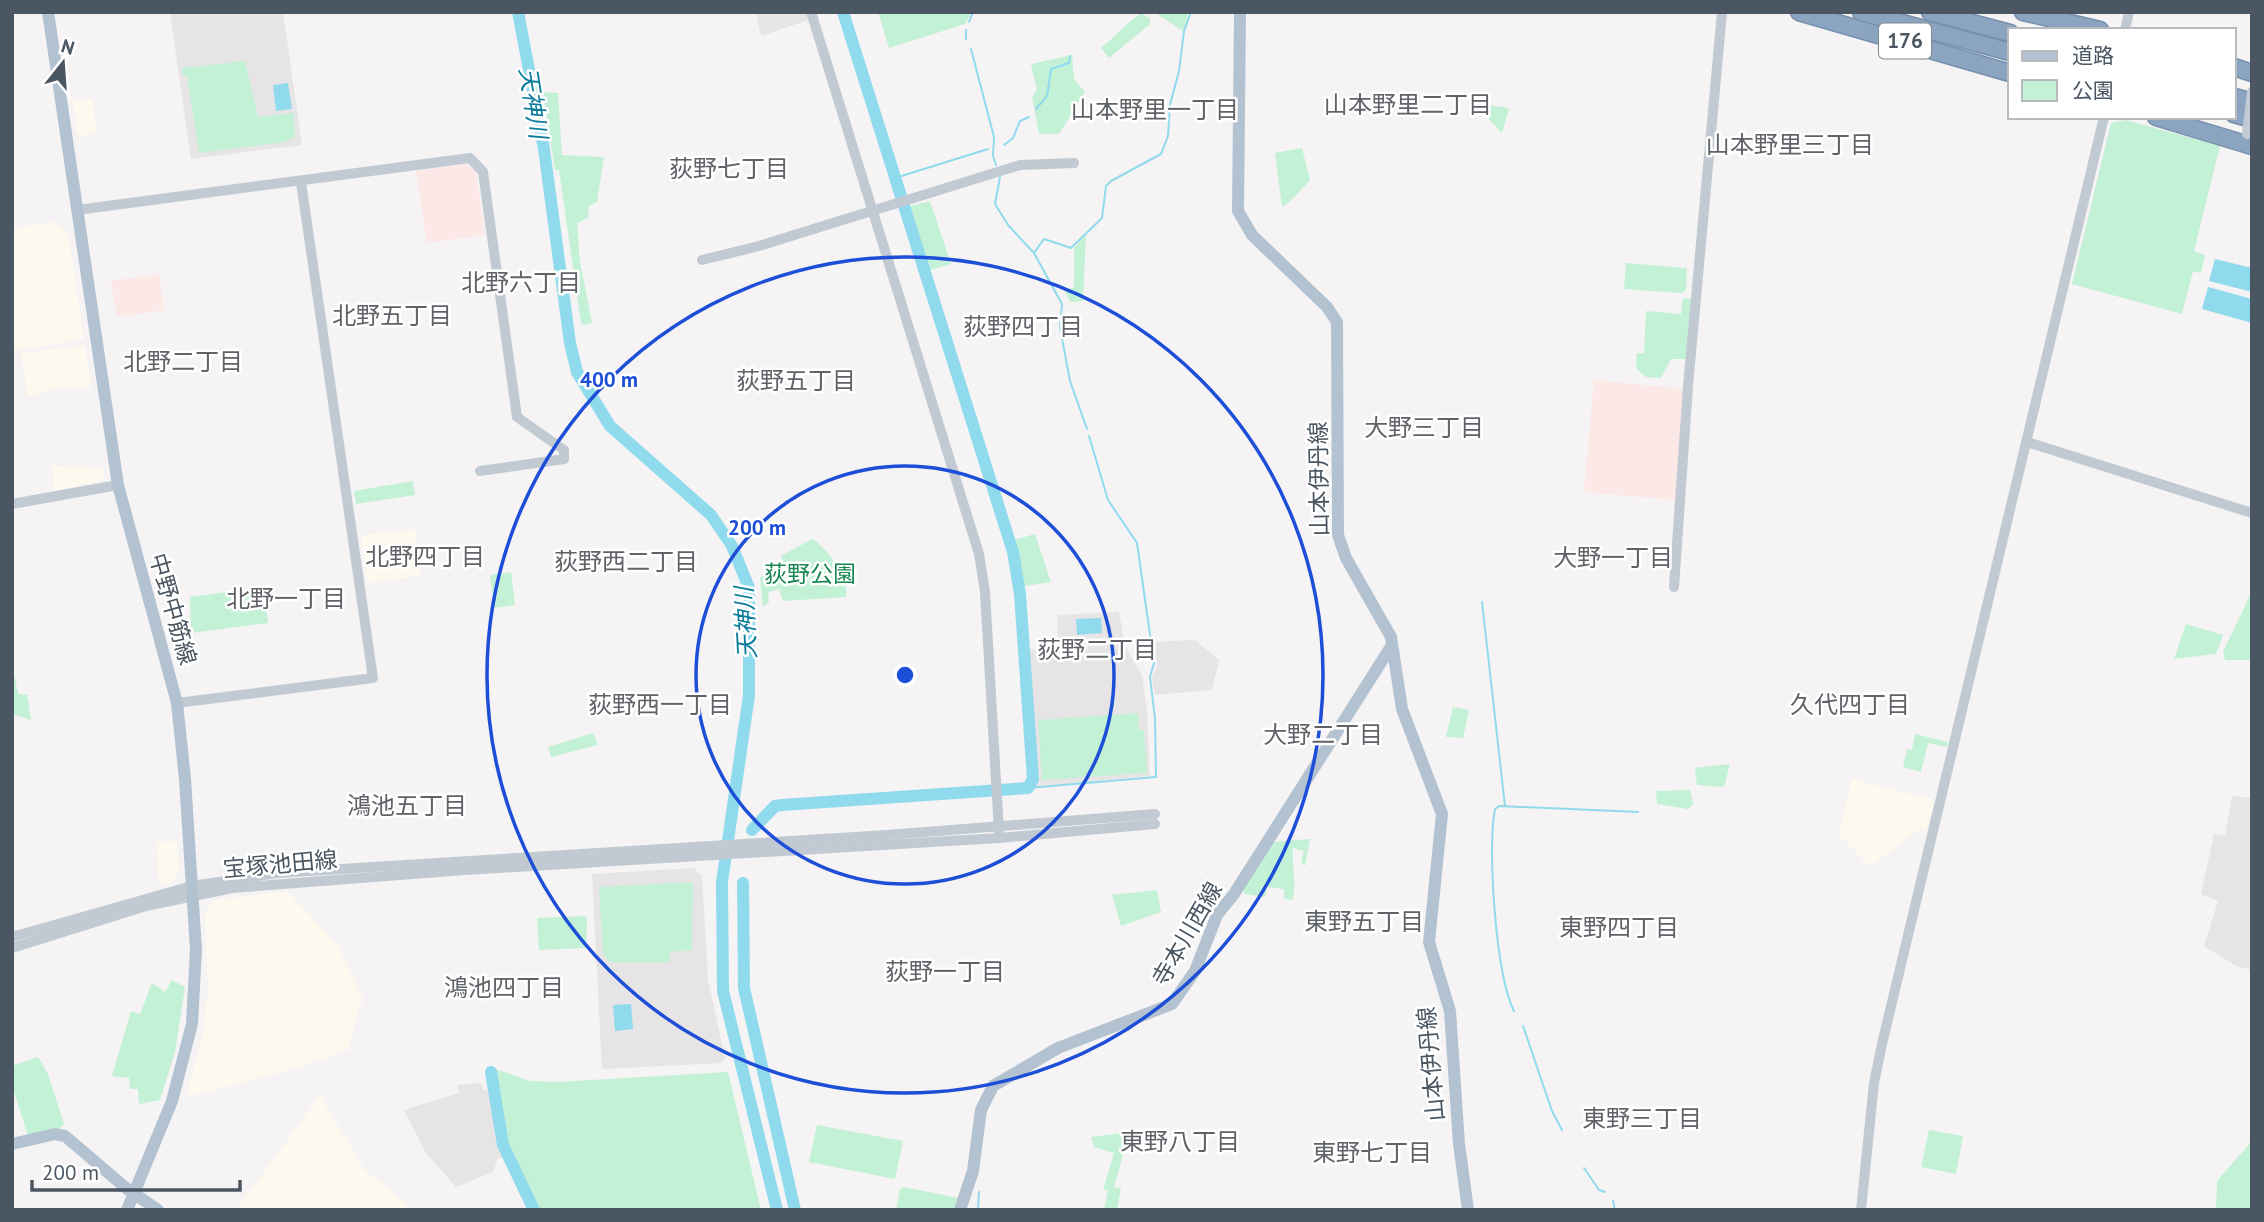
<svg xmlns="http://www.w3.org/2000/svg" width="2264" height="1222" font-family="'PT Sans','Noto Sans JP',sans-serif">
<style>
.commercial{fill:#fdf9ef}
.education{fill:#e6e4e5}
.medical{fill:#fce8e6}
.green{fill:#c3f1d5}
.water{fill:#90daee}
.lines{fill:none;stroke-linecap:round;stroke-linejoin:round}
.stream{stroke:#90daee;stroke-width:2}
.river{stroke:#90daee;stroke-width:12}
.highway-casing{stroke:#7690ad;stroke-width:19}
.minor{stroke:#c1cad2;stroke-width:10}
.major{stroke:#b3c2d1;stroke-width:12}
.highway{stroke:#8ba5c1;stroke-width:16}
.minor-bridge{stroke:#c1cad2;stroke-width:10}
.ring{fill:none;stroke:#1d4ed8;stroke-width:3.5}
.labels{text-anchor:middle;stroke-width:5;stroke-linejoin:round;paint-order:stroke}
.shield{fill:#fff;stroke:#808990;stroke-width:2}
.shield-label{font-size:21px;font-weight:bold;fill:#4a5661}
.street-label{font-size:23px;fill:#4a5661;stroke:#fff}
.park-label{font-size:23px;fill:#17864f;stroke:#fff}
.water-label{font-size:24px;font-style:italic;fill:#0c7c9b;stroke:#fff}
.neighbourhood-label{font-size:24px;fill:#5f6368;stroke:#fff}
.centre{fill:#1d4ed8;stroke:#fff;stroke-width:3.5}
.ring-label{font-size:21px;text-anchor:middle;font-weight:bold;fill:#1d4ed8;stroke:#fff;stroke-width:5;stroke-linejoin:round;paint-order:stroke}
</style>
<rect width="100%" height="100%" fill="#f5f3f3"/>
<!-- commercial -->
<g class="commercial">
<polygon points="92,99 97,133 78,136 73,102"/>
<polygon points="54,222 68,232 84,339 12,351 12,228"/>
<polygon points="85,345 91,387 73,389 65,386 28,396 21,354"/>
<polygon points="53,466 93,467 104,470 104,480 54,491"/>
<polygon points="415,529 420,576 367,583 361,539 365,535"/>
<polygon points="1852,779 1931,799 1934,803 1926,832 1919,829 1870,867 1839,835"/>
<polygon points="177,841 179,872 170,884 159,886 157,842"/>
<polygon points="287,891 336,943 364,1001 359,1006 348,1050 293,1069 186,1097 202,1039 208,989 205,912 215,900"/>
<polygon points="320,1096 364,1169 407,1204 408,1210 236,1210"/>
</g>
<!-- education -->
<g class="education">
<polygon points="170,12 283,12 302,145 191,159"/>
<polygon points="756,12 806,12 808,20 761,36"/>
<polygon points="1119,612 1125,646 1142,675 1147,710 1150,776 1036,787 1027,650 1058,647 1057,615"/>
<polygon points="1195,640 1219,660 1212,690 1155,695 1152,677 1157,667 1153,642"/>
<polygon points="2232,796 2252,798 2252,970 2236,966 2204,946 2218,901 2201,894 2214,834 2225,835"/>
<polygon points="693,868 702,875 708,980 725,1058 721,1063 602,1069 592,874"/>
<polygon points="481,1083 483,1090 489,1090 497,1145 503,1159 498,1158 493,1172 456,1187 426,1153 404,1110 459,1093 457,1085"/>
</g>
<!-- medical -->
<g class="medical">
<polygon points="465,164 476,171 485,235 427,243 416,171"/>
<polygon points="159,274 164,310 117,317 111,281"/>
<polygon points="1594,380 1684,389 1675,500 1584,492"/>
</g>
<!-- green -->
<g class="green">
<polygon points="878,12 972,12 965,24 889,48"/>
<polygon points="1154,12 1189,12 1183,31"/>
<path d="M1141,13l9,5v6l-41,34 -8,-10c15,-12 23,-23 40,-35z"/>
<polygon points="1072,55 1074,79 1085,92 1059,134 1039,134 1032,97 1037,90 1031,64"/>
<polygon points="245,61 258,117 294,113 295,136 285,142 199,153 187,76 183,76 182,68"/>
<polygon points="543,92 558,93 562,155 604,157 597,202 589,206 588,218 577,223 580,262 592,323 585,325 581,323 559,170 555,170"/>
<polygon points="1486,105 1509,108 1502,133 1488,118"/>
<polygon points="2126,120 2220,146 2194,251 2205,255 2201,273 2193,271 2182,314 2072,284 2111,123"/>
<path d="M1302,148l8,32c-9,10 -16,19 -28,27l-7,-54z"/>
<polygon points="930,201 951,264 930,270 910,206"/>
<polygon points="1086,235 1083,301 1070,302 1065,291 1074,287 1074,248"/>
<polygon points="1626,263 1687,268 1686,290 1681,293 1624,289"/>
<polygon points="1683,298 1693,299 1687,359 1671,359 1661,378 1646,377 1636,368 1637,353 1644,353 1646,311 1681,314"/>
<polygon points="413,481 415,495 356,504 354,491"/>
<polygon points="1035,534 1051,582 1025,586 1014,540"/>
<path d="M812,539c15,8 38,41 34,58l-63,4 -4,-12 -11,3 1,10 -6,5 -3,-29 9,-9 2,3 14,-6 -4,-10z"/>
<polygon points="511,572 515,605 494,608 490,575"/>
<polygon points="264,587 268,623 191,633 190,597"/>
<polygon points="2252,591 2252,660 2225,660 2223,652"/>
<polygon points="2186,624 2223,635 2216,654 2174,659"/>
<polygon points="12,663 18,694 27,695 31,720 12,714"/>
<polygon points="1453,707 1469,710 1463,738 1446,737"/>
<polygon points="1138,713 1139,730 1144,730 1147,773 1042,780 1038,720"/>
<polygon points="593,733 598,745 551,757 548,747"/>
<polygon points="1915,734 1948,742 1947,747 1928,743 1921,772 1903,767 1907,749 1912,750"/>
<polygon points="1730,764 1724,787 1697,785 1695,768"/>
<polygon points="1690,790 1693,804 1688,809 1657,804 1656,791"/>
<path d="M1310,839l-5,27 -4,-4 3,-11 -11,-3c-2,17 5,38 -1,52l-8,-1v-10l-17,-2 -2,10 -20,-3 -2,-3 26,-49z"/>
<polygon points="693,882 692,950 670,952 670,962 609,962 603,953 599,887"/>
<polygon points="1157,890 1161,912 1121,926 1112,895"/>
<polygon points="584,916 587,918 586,948 539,950 537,918"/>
<polygon points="172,980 185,987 175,1052 160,1100 139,1104 138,1089 130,1089 129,1078 112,1076 131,1011 140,1014 152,983 165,992"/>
<polygon points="38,1057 48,1074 64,1124 60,1128 28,1136 12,1085 12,1066"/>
<polygon points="496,1069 530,1081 556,1082 728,1072 761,1210 540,1210 508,1144"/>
<polygon points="817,1125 903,1141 895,1179 809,1162"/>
<polygon points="1929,1130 1963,1136 1956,1174 1921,1167"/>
<polygon points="1129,1132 1114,1188 1121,1188 1117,1210 1104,1210 1108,1190 1103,1190 1114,1153 1094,1147 1091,1137"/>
<polygon points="2252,1141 2252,1210 2216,1210 2217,1181"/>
<polygon points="904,1187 959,1198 958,1210 896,1210 900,1189"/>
</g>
<!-- water -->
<g class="water">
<polygon points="288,83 292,109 276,111 273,85"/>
<polygon points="2215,259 2252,268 2252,292 2209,281"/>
<polygon points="2208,287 2252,299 2252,323 2202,309"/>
<polygon points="1101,618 1102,633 1077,635 1076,619"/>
<polygon points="631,1004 633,1029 615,1031 613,1005"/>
</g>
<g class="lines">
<!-- stream -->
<g class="stream">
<polyline points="969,22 973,12"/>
<polyline points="966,39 966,30"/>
<polyline points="971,49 994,137 993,156 996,165"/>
<polyline points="1036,109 1047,96 1051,69 1069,63 1070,56"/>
<polyline points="1004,145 1013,138 1020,121 1029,117"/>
<polyline points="1000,177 995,204 1008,225 1033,252"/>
<polyline points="895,178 988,149"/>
<polyline points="1087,429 1070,381 1060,328 1062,304 1034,253 1044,239 1071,248 1102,218 1106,186 1111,181 1161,154 1168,136 1170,105 1179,71 1184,31 1191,12"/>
<polyline points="1482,602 1505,806"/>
<polyline points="1028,788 1156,777 1155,718 1150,677 1154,663 1137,543 1108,500 1089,436"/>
<path d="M1514,1011c-18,-35 -27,-162 -19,-202l4,-3 139,6"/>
<polyline points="1523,1026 1552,1111 1562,1130"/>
<polyline points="1584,1168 1599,1190 1605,1192"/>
<polyline points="1613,1201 1615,1210"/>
<polyline points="978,1210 979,1192"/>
</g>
<!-- river -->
<g class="river">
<polyline points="518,12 544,149 570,343 577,372 610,426 711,515 732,546 749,588 749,695 722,882 723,991 777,1210"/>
<polyline points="752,830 775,806 782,805 1028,788 1033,779 1020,594 1013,552 843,12"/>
<polyline points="743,883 744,988 795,1210"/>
<polyline points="491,1072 503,1145 534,1210"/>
</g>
<!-- highway casing -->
<g class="highway-casing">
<g id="highway">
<polyline points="1799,12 2010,73"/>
<polyline points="1861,12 2010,52"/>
<polyline points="1930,12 2010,33"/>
<polyline points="2023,12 2100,30"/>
<polyline points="2234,67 2252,73"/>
<polyline points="2234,97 2252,102"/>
<polyline points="2234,114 2252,119"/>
<polyline points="2156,117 2252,146"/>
</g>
</g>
<!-- minor -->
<g class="minor">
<polyline points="811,12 979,554 985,592 999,832"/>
<polyline points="2125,30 2129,12"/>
<polyline points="77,210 470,158 483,172 517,417 564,450 564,459 480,471"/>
<polyline points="702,260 759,246 1020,165 1074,163"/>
<polyline points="2027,442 2252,513"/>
<polyline points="12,504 118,485"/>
<polyline points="1674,587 1688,386 1722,12"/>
<polyline points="177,703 373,678 301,182"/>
<polyline points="12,937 192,886 277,873 887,835 1155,814"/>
<polyline points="12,948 146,906 232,888 465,870 999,838 1155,824"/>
<polyline points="1861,1210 1874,1083 1882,1044 2104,117"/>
</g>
<!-- major -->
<g class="major">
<polyline points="48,12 118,485 177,703 185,779 196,950 192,1024 172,1101 127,1210"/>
<polyline points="1240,12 1238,211 1252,235 1327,307 1337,322 1338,535 1346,558 1391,637 1402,709 1442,814 1429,942 1450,1011 1459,1144 1468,1210"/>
<polyline points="12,1144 55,1134 65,1136 126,1188 158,1210"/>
<polyline points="960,1210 973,1171 981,1110 993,1086 1058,1048 1172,1004 1195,971 1217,915 1234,894 1392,645"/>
</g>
<!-- highway -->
<use href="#highway" class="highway"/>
<!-- minor-bridge -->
<polyline class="minor-bridge" points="2247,134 2252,92"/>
</g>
<!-- distance rings -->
<g class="ring">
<circle cx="905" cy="675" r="209"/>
<circle cx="905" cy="675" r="418"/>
</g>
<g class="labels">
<!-- shield labels -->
<rect class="shield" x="1879" y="23.5" width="52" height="35" rx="5"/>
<g class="shield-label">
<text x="1905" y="48">176</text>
</g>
<!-- street labels -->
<g class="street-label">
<text transform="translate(1319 479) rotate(-91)" y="8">山本伊丹線</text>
<text transform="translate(173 609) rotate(74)" y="8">中野中筋線</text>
<text transform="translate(280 864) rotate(-5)" y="8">宝塚池田線</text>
<text transform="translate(1187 934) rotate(-60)" y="8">寺本川西線</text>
<text transform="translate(1431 1064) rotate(-95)" y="8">山本伊丹線</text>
</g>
<!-- park labels -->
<g class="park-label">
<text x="810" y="582">荻野公園</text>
</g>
<!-- water labels -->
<g class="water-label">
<text transform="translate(533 103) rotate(81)" y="8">天神川</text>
<text transform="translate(746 623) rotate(-93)" y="8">天神川</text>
</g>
<!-- neighbourhood labels -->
<g class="neighbourhood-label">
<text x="1408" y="113">山本野里二丁目</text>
<text x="1155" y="118">山本野里一丁目</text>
<text x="1790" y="153">山本野里三丁目</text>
<text x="729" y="177">荻野七丁目</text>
<text x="521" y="291">北野六丁目</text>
<text x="392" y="324">北野五丁目</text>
<text x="1023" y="335">荻野四丁目</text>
<text x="183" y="370">北野二丁目</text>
<text x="796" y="389">荻野五丁目</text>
<text x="1424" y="436">大野三丁目</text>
<text x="425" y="565">北野四丁目</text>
<text x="1613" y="566">大野一丁目</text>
<text x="626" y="570">荻野西二丁目</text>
<text x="286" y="607">北野一丁目</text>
<text x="1097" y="658">荻野二丁目</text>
<text x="660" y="713">荻野西一丁目</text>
<text x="1850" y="713">久代四丁目</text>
<text x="1323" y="743">大野二丁目</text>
<text x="407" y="814">鴻池五丁目</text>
<text x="1364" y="930">東野五丁目</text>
<text x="1619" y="936">東野四丁目</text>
<text x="945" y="980">荻野一丁目</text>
<text x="504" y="996">鴻池四丁目</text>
<text x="1642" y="1127">東野三丁目</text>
<text x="1180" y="1150">東野八丁目</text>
<text x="1372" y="1161">東野七丁目</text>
</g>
</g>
<circle cx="905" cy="675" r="10" class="centre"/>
<g class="ring-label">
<text x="609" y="387">400 m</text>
<text x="757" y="535">200 m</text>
</g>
<!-- border -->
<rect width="2264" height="1222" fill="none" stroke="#4a5661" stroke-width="28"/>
<!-- legend -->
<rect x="2008" y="28" width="228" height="91" fill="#ffffff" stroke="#b7bbc0" stroke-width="2"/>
<rect x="2022" y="51" width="35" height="10" fill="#b3c2d1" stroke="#b7bbc0" stroke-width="2"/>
<text x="2072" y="63" font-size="21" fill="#4a5661">道路</text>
<rect x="2022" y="80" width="35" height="21" fill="#c3f1d5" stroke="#b7bbc0" stroke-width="2"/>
<text x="2072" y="98" font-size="21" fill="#4a5661">公園</text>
<!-- north arrow -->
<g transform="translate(63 63) rotate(17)" stroke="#ffffff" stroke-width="5" paint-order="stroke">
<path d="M0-5L12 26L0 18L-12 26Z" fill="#4a5661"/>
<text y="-10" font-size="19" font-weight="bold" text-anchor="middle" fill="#4a5661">N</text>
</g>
<!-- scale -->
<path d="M32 1180v10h208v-10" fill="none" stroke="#4a5661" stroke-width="3.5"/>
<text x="42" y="1180" font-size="21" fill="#4a5661" stroke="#ffffff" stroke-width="5" paint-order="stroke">200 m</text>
</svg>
